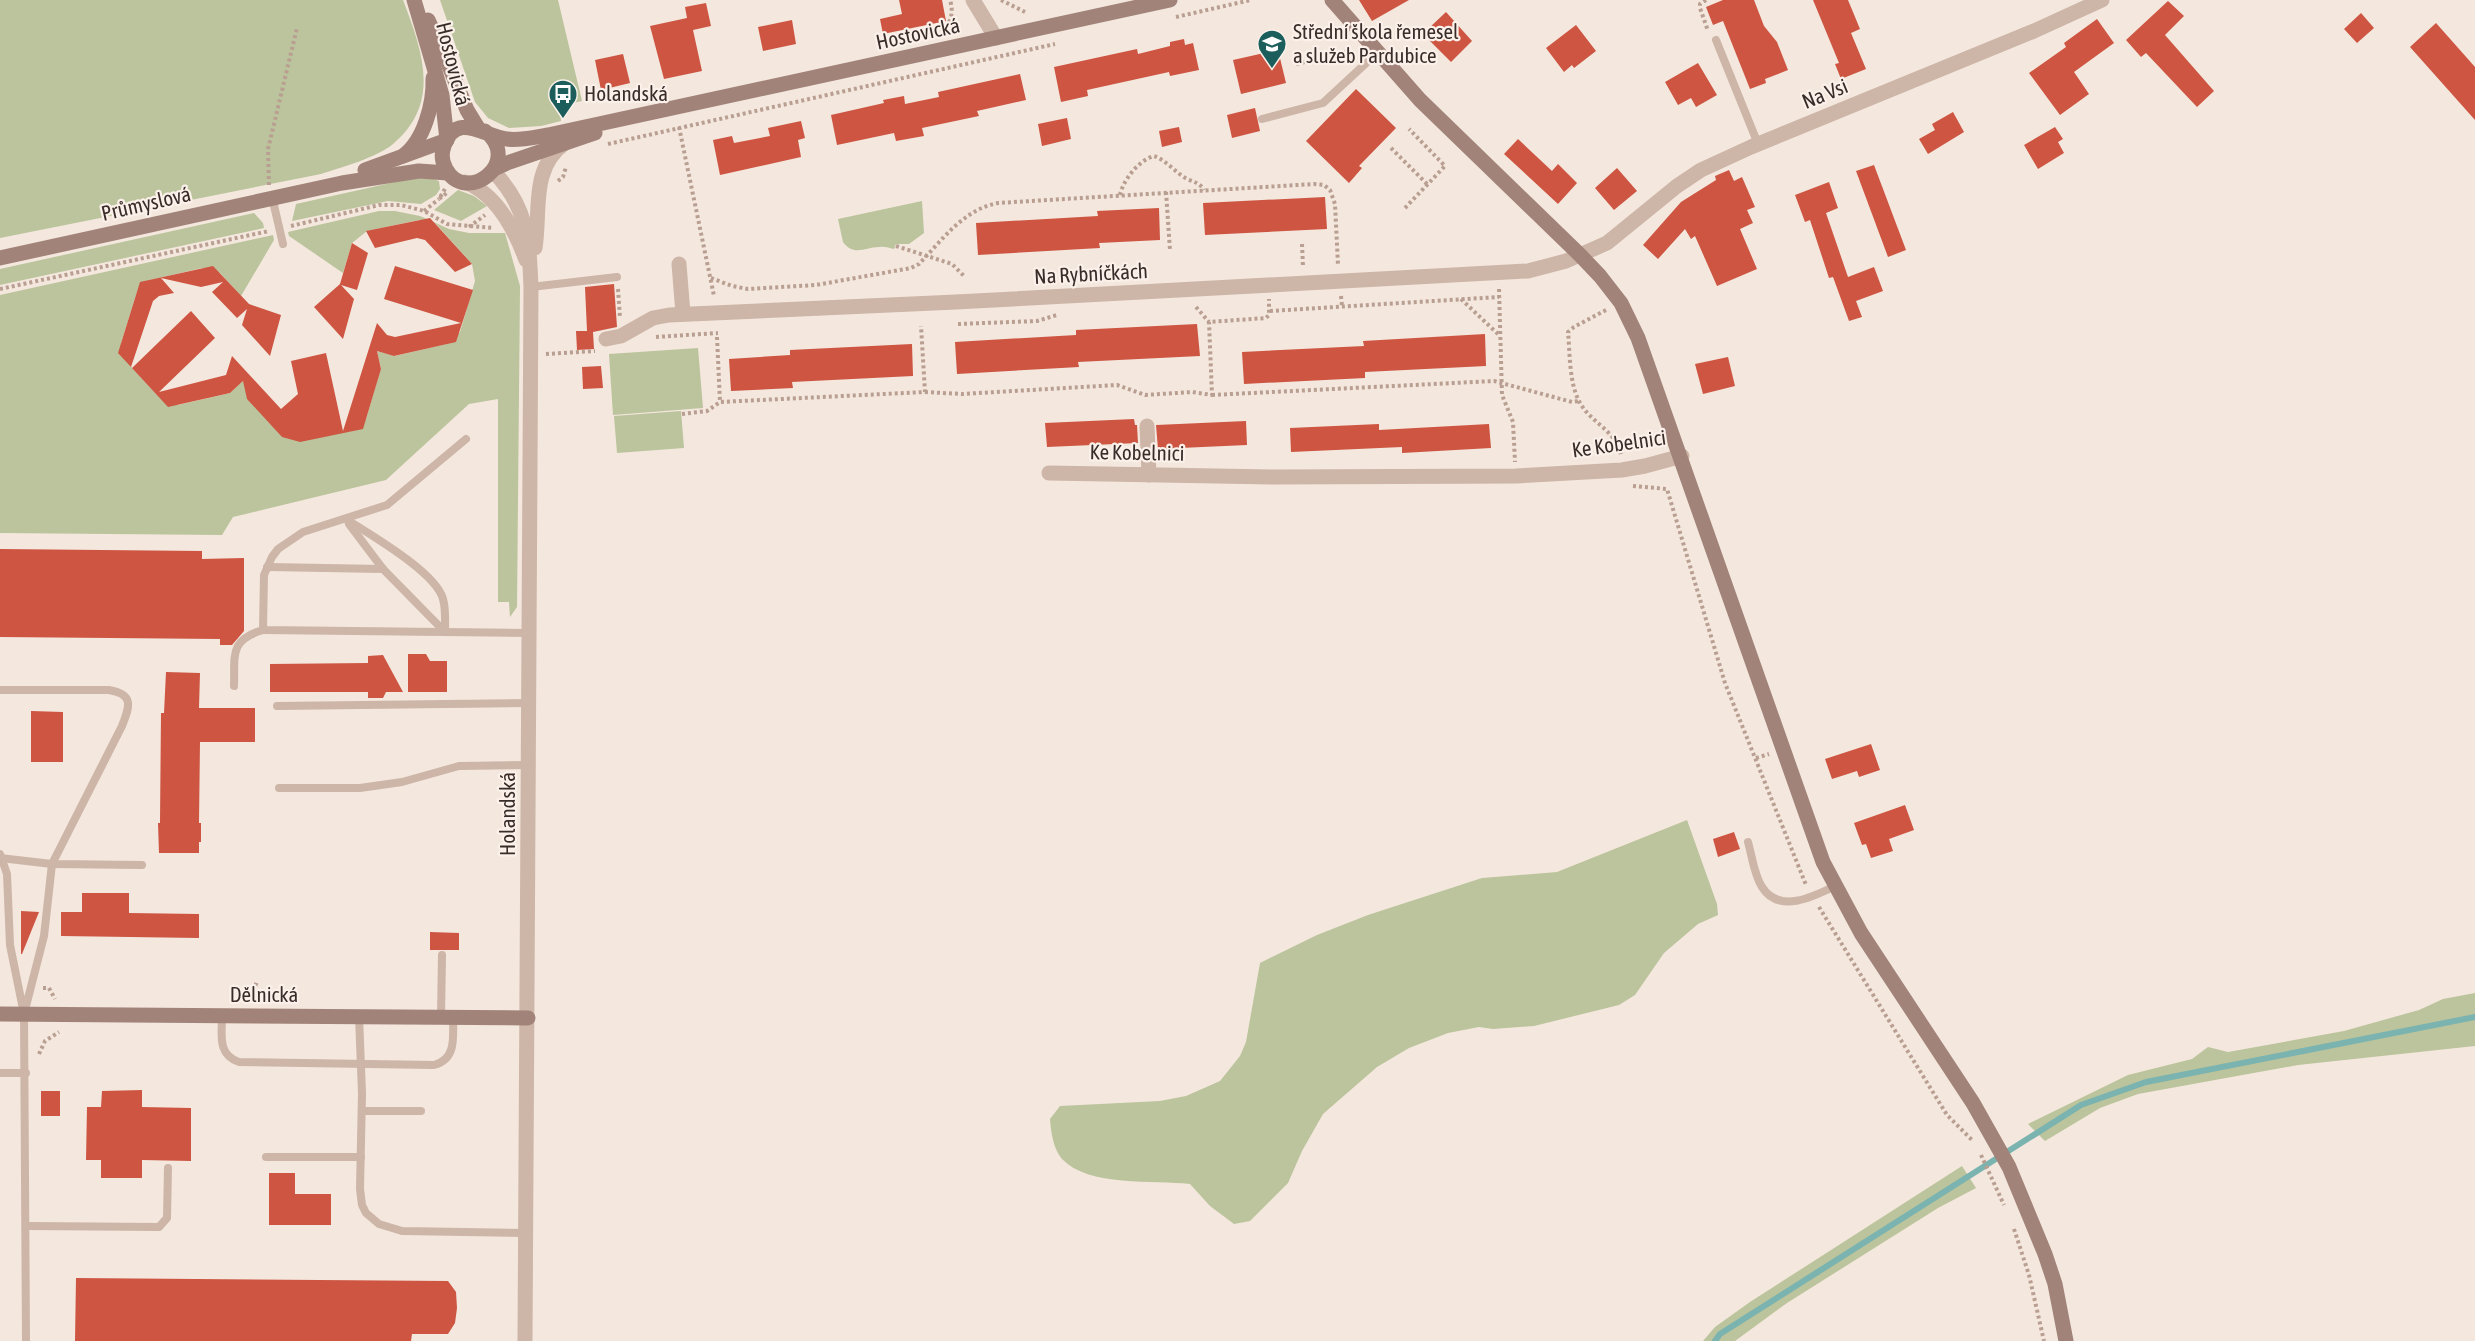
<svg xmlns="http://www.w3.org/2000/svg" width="2475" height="1341" font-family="'Asap Condensed',sans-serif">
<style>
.green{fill:#bbc49c}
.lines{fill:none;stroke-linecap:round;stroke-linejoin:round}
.stream{stroke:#7ab3af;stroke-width:6}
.building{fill:#cd5542}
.path{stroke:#b99f92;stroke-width:4;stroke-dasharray:3 3;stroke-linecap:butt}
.lane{stroke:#cdb5a8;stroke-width:8}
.street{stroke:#cdb5a8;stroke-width:15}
.secondary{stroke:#a18379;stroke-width:15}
.labels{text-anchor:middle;stroke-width:4.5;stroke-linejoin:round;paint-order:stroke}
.poi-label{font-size:21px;fill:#3a2c29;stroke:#fbf1ea;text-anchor:start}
.street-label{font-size:21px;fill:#3a2c29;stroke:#fbf1ea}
</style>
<rect width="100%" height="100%" fill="#f4e7dd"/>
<!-- green -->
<g class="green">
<path d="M0,0h403c19,50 39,103 -10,144 -15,13 -53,24 -72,30l-321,64z"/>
<polygon points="440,0 558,0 582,101 559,106 561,121 541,126 509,128 488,118 475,102"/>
<polygon points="413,178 433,179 439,181 440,189 436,195 421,204 388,201 292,221 296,204"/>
<polygon points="458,190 474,196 487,206 461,221 434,210"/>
<path d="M922,201l2,32 -15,11h-13l-2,5c-5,-1 -10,-3 -15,-2 -14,0 -25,10 -36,-5l-5,-23z"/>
<polygon points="379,211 395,211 420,216 449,229 469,233 505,233 520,286 517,607 510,617 509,602 498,602 498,399 469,404 386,480 233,517 222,535 0,533 0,295 273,235 274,240 241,296 220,273 202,268 150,280 137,292 121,343 125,360 161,399 178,405 230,393 243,381 282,437 352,431 366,419 381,368 377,351 395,356 446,344 460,332 475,281 472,264 436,224 419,220 367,231 352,243 343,273 289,236 288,232"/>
<polygon points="254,213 263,223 264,228 0,285 0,269"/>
<polygon points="698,348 703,408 613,415 609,354"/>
<polygon points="681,411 684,448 617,453 614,416"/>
<path d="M1687,820l30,84 1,11 -20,9 -34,29 -29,42 -16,10 -85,21 -41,3 -14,-2 -31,6 -39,15 -32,19 -54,47 -21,37 -14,32 -38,38 -16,3 -24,-18 -20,-22c-36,-4 -102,3 -128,-25 -9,-11 -11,-27 -12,-40l10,-13 100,-5 26,-5 34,-15 20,-25 6,-14 14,-79 57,-28 51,-20 114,-37 75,-6z"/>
<polygon points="2475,993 2475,1046 2298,1065 2138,1094 2100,1108 2045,1141 2028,1124 2128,1075 2192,1059 2208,1047 2228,1052 2344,1031 2419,1010 2443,999"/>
<polygon points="1962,1166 1976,1188 1938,1208 1787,1303 1735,1341 1703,1341 1715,1327 1750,1302"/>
</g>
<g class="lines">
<!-- stream -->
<polyline class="stream" points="1715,1341 1720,1334 2081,1105 2146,1082 2475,1017"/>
</g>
<!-- building -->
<g class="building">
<polygon points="899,0 942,0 946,21 883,34 880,19 902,14"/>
<polygon points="1359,0 1409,0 1372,21"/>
<polygon points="1723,0 1754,0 1764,26 1777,42 1788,70 1765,79 1766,83 1750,89 1723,21 1713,25 1706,7"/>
<polygon points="1813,0 1848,0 1860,29 1851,33 1866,69 1841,79 1835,64 1839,63"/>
<polygon points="2168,1 2184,16 2165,35 2214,91 2197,107 2146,53 2141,57 2126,40"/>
<polygon points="706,3 711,26 693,30 702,71 664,79 650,26 687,18 685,7"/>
<polygon points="1446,12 1472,41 1451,62 1426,37 1431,32 1428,29"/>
<polygon points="2361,13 2374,28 2357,43 2344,29"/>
<polygon points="2097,19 2114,43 2074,72 2089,94 2060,115 2029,73 2066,47 2064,43"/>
<polygon points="792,20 796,44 763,51 758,27"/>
<polygon points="2436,23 2475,67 2475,120 2410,47"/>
<polygon points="1576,25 1596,51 1574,68 1572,65 1564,72 1546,48"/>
<polygon points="1184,39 1185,45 1193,43 1199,70 1170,76 1169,72 1087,90 1088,96 1061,102 1054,67 1137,49 1138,54 1170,46 1170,42"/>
<polygon points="1278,50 1286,83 1241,94 1233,60"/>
<polygon points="623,54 630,83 601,90 595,60"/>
<polygon points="1698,63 1717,95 1696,107 1691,98 1678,105 1665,82"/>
<polygon points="1020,74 1026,100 977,111 979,116 922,128 924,136 896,141 894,133 837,145 831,115 884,103 883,100 904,96 905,104 939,97 938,92"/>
<polygon points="1356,89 1396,128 1359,166 1362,168 1349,183 1306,141"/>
<polygon points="1255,108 1260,131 1232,138 1227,115"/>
<polygon points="1953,112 1964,132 1928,154 1919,139 1935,130 1932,124"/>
<polygon points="1067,118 1071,139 1042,146 1038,124"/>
<polygon points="801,121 805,138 798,140 801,157 720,175 713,140 732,136 734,143 770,136 768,128"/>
<polygon points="1179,127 1182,142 1162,147 1159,131"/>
<polygon points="2055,127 2063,139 2058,142 2064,153 2038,169 2024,145"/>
<polygon points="1518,139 1552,171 1558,164 1577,183 1558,204 1504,154"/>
<polygon points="1874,165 1906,250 1888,257 1856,171"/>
<polygon points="1617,168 1637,191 1614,210 1595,188"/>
<polygon points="1729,170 1734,181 1742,177 1755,207 1747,210 1753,223 1740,229 1757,269 1717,286 1695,236 1691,239 1685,229 1658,259 1643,245 1681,202 1716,180 1715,176"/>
<polygon points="1829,182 1838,208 1826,213 1848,277 1874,267 1883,291 1856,301 1862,317 1849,321 1833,277 1829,278 1810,220 1805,222 1795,195"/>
<polygon points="1325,197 1327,229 1205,235 1203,203"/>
<polygon points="1159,208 1160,240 1099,243 1100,248 978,255 976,223 1098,216 1097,211"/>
<polygon points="430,218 472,264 455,272 425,240 417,238 375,248 366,231"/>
<polygon points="352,243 368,253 357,290 341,285 354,299 343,339 314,307 340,284"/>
<polygon points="213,266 249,304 281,315 270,356 242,325 247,309 237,318 212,292 223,282 201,287 161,278 174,293 159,296 153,301 131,367 118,353 140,282"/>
<polygon points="395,266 473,290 456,342 394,356 377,351 381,369 363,429 300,442 282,437 247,399 243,381 230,393 168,407 132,368 191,311 215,338 159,392 226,375 232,356 281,409 298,394 291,361 326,353 343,431 377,323 387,335 395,337 461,323 384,299"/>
<polygon points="614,284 617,327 593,332 594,349 577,350 576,331 587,331 585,287"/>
<polygon points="1197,324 1200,356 1078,362 1079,367 957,374 955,342 1076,335 1076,330"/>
<polygon points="1485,334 1486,366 1365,372 1365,378 1244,384 1242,352 1364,346 1363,341"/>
<polygon points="912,344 913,376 792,382 793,388 731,391 729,359 790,355 790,350"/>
<polygon points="1728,357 1735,386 1703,394 1695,364"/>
<polygon points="601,366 603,388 583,389 582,367"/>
<polygon points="1134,419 1135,425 1137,425 1138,443 1047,447 1045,423"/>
<polygon points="1246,421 1247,445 1158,449 1156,425"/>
<polygon points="1379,424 1379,430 1489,424 1491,448 1402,453 1402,447 1291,452 1290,428"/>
<polygon points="0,549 202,551 202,559 244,558 244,631 232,645 220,645 220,639 0,637"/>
<polygon points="408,654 426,654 430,661 447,661 447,692 408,692"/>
<polygon points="383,655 403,692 386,692 383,698 368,698 368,692 270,692 270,664 368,663 368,656"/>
<polygon points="166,672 200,673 199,708 255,708 255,742 200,742 199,823 201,823 201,842 199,842 199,853 159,853 158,823 160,823 161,713 164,713"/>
<polygon points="31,711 63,712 63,762 31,762"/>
<polygon points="1871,744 1880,770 1859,777 1857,771 1832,779 1825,759"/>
<polygon points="1905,805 1914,830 1889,839 1893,851 1871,858 1866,844 1862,845 1854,823"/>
<polygon points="1734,832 1740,849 1718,857 1713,839"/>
<polygon points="82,893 129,893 129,913 199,914 199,938 61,936 61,912 82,912"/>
<polygon points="21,911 39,912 22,954 21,954"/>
<polygon points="430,932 459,933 459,950 430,950"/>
<polygon points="142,1090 142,1107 191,1108 191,1161 142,1160 142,1178 101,1178 101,1160 86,1160 87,1107 101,1107 102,1091"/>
<rect x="41" y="1091" width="19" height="25"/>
<polygon points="269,1173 295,1173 295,1194 331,1194 331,1225 269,1225"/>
<polygon points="76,1278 448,1281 456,1292 457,1308 455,1323 448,1334 412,1334 411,1341 75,1341"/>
</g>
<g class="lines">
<!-- path -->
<g class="path">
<polyline points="1001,0 1025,12"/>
<polyline points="1706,0 1700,4 1700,8 1708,31"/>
<polyline points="1176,17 1251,0"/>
<path d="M942,32c9,-10 12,-19 8,-32"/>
<polyline points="1296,64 1351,51"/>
<polyline points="679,127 714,296"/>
<polyline points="608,144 1055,44"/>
<polyline points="1391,148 1428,185"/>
<polyline points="558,181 563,177 566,167"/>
<polyline points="269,185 268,149 297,28"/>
<polyline points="445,189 439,199 448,192"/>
<polyline points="1166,192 1170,250"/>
<path d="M1120,195c3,-15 19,-35 34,-39 12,4 22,17 33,23 7,3 13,4 17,11"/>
<polyline points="1405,208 1445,166 1409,129"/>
<polyline points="424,211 439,199"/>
<polyline points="291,226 379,205 401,205 424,211 447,224 493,228"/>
<polyline points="469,227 485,215"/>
<polyline points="1302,244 1303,267"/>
<polyline points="896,246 952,264 964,276"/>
<path d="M711,278l21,8 16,3 68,-4 95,-17 8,-4c23,-24 45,-55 79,-61l316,-19 10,1 6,5 5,14 3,61"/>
<polyline points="0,289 269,231"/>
<polyline points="618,289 620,318"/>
<polyline points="1499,289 1502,395 1513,422 1515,462"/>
<polyline points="1341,296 1342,306"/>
<polyline points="1461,299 1499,335"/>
<polyline points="1196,307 1209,322"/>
<path d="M1606,310l-32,17 -6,5c2,21 1,50 11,69 11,22 37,29 42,54"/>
<polyline points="1270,311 1499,297"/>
<polyline points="958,324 1037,321 1057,315"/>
<polyline points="656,337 718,333"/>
<polyline points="717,337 720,402 925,392 921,326"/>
<polyline points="546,354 595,351"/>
<polyline points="925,392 962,394 1117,385 1145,395 1192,392 1212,395 1209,322 1266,318 1269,315 1269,299"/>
<polyline points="1212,395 1494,381 1572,402 1579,401"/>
<polyline points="682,414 707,411 720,402"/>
<polyline points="1633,486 1667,489 1725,683 1806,885"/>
<polyline points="1756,758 1769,754"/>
<polyline points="1819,907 1947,1115 1973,1141"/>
<polyline points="43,988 49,988 55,999"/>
<polyline points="246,1001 254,990 257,981"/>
<polyline points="39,1054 45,1041 59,1032"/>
<polyline points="1981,1155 2004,1205"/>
<polyline points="2014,1229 2029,1275 2044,1341"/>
</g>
<!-- lane -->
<g class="lane">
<polyline points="1716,40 1758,144"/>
<polyline points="1262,119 1323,103 1377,53"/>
<polyline points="272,197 283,244"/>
<polyline points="531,287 617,277"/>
<polyline points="466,439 387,505 303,532 278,549 272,557 264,575 263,630 529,633"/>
<path d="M346,519c23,15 90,53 97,80 3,10 2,23 2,33"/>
<polyline points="349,524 383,569 445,632"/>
<polyline points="267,567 383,569"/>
<path d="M234,686c1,-31 -5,-46 29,-56"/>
<path d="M0,690h109c25,4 21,16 13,36l-70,138 -8,72 -20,78 -14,-69 -3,-71 -7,-20"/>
<polyline points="277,706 529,703"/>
<polyline points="279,788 360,788 402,782 459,766 529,765"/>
<path d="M1748,842c4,14 6,33 14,45 17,27 51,10 73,-1"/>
<polyline points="0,858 52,864 142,865"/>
<polyline points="24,1014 26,1341"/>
<path d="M222,1016c0,18 -5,39 17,46l195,3c23,-6 19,-29 19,-48"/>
<polyline points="359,1016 362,1093 360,1189 362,1205 366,1213 379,1224 402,1231 526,1233"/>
<polyline points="441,1017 442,955"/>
<polyline points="0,1073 26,1073"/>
<polyline points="362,1111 421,1111"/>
<polyline points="266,1157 361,1157"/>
<polyline points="27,1226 159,1227 167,1218 168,1168"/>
</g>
<!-- street -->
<g class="street">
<polyline points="973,0 996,38"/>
<path d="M493,171c35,36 36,69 38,116l-6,1054"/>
<path d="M465,182c32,12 50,48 61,78"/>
<path d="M535,248c6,-37 -5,-80 30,-105"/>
<polyline points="679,264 683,314"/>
<polyline points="606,339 621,336 653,318 669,315 956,302 1528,271 1566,261 1607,243 1677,186 1701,170 1751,147 2034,31 2102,0"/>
<polyline points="1147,426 1149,475"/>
<polyline points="1049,473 1275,477 1516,476 1622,470 1645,466 1682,456"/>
</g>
<!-- secondary -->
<g class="secondary">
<polyline points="414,0 442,95 447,140"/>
<polyline points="1332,0 1420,100 1581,256 1600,276 1621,303 1638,338 1823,862 1861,933 1973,1103 2009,1167 2045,1254 2055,1284 2066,1341"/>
<polyline points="428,20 447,61 467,110 478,128"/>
<path d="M485,131c39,31 -19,75 -39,38 -4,-7 -5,-15 -2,-23 12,-36 41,-9 63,-7 13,2 28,-2 41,-4l622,-135"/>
<path d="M403,156c21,-15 31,-53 30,-78"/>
<polyline points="494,169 507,163 595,133"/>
<polyline points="365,170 447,140"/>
<polyline points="0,258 342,183 419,171 448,173"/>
<polyline points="0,1014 528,1018"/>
</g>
</g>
<!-- icons -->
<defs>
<g id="school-pin" transform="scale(1.5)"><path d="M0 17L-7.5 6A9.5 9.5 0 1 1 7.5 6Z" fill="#1b5e5b" stroke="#fbf1ea"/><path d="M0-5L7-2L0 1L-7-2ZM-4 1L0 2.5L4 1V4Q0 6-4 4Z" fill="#fff"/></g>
<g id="bus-pin" transform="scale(1.5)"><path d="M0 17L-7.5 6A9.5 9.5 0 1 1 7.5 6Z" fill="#1b5e5b" stroke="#fbf1ea"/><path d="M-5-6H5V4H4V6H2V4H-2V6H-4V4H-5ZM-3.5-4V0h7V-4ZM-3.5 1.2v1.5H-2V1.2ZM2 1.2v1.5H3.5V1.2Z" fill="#fff"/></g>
</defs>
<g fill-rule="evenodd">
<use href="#school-pin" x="1272" y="44"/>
<use href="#bus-pin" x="563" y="94"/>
</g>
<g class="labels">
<!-- poi labels -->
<g class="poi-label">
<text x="1293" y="39">Střední škola řemesel<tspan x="1293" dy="24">a služeb Pardubice</tspan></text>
<text x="584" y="101">Holandská</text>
</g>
<!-- street labels -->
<g class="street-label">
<text transform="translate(918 34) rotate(-12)" y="7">Hostovická</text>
<text transform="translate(453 64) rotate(76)" y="7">Hostovická</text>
<text transform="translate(1825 94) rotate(-22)" y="7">Na Vsi</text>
<text transform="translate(146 204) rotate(-13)" y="7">Průmyslová</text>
<text transform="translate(1091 274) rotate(-3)" y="7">Na Rybníčkách</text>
<text transform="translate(1619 444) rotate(-8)" y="7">Ke Kobelnici</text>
<text transform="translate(1137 453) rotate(1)" y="7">Ke Kobelnici</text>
<text transform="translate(508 814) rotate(-90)" y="7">Holandská</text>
<text x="264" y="1002">Dělnická</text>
</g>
</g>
</svg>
